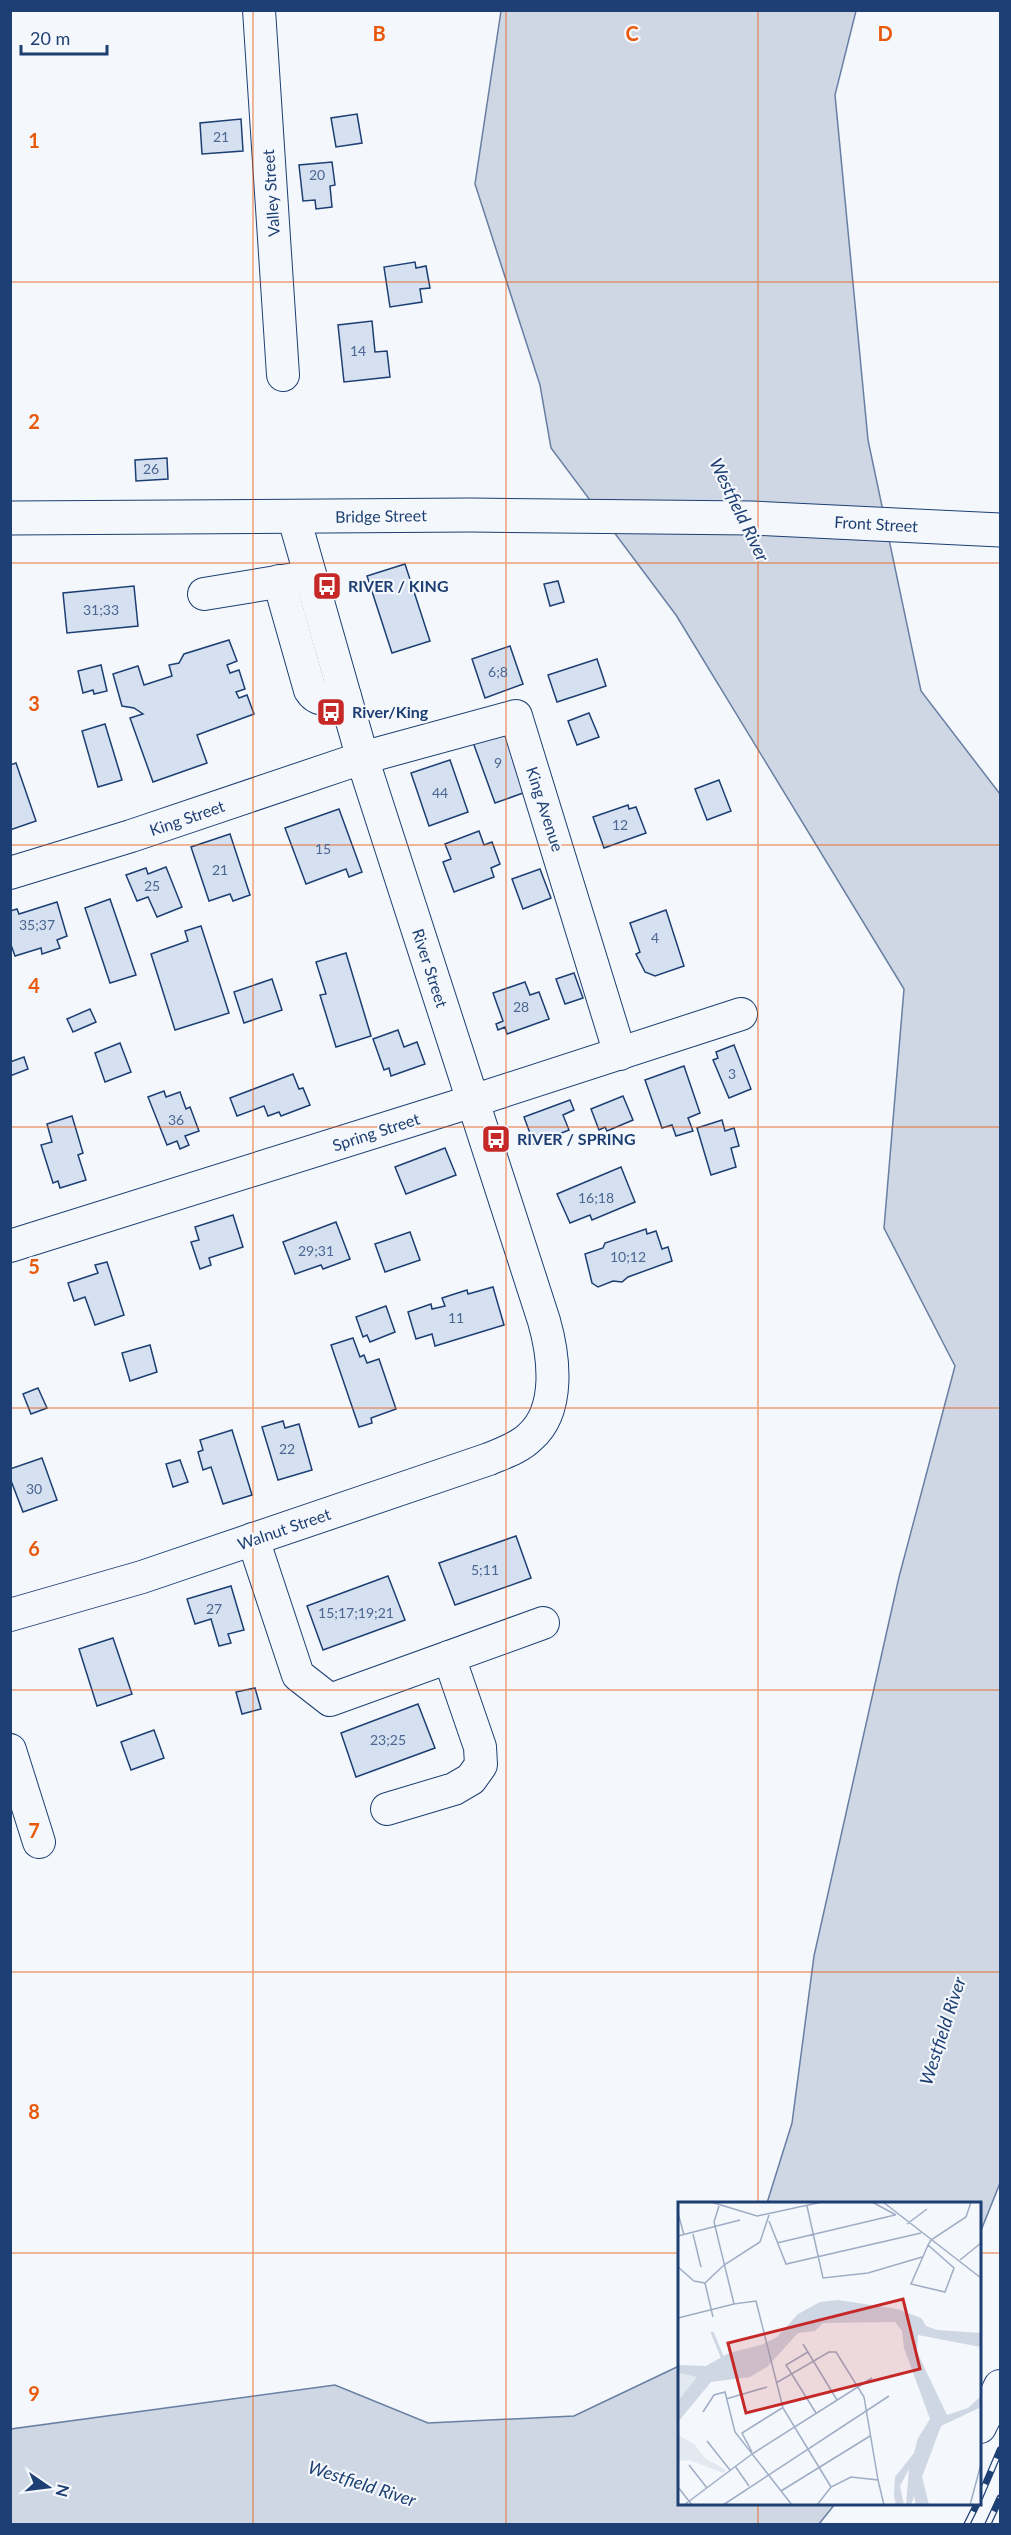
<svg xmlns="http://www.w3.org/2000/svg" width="1011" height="2535" font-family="Lato,sans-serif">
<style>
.water{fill:#cfd7e4;stroke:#687fa3;stroke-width:1.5}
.building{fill:#d5e0f0;stroke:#1d3f73;stroke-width:1.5}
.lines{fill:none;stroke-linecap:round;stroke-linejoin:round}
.minor-casing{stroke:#1d3f73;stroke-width:34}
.major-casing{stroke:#1d3f73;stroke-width:35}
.minor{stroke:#f4f7fb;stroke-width:32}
.major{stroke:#f4f7fb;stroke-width:33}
.rail-casing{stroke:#1d3f73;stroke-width:7}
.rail{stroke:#f4f7fb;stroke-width:4.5;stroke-dasharray:14;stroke-linecap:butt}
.grid{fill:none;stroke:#e8590c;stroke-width:1.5;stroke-opacity:0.55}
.labels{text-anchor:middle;stroke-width:4.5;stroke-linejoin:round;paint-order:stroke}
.number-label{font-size:14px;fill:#4b6792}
.street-label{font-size:16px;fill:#1d3f73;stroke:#f4f7fb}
.poi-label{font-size:16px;font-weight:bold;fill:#1d3f73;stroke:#f4f7fb;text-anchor:start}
.water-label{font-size:18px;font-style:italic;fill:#1d3f73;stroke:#f4f7fb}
.inset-river{fill:none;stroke:#cfd7e4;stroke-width:3}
.inset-road{fill:none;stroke:#9eadc5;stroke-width:1.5}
.view{fill:#c62828;fill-opacity:0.15;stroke:#c62828;stroke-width:3}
.inset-edge{fill:none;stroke:#1d3f73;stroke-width:3}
.grid-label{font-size:20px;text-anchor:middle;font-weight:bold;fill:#e8590c;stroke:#f4f7fb;stroke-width:4.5;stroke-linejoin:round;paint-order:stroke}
</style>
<rect width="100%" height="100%" fill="#f4f7fb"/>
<!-- water -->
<g class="water">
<polygon points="501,11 856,11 835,95 868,440 921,691 1000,794 1000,2183 980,2233 980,2204 767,2203 792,2123 814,1956 899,1577 955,1366 884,1228 904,989 676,615 551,448 540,385 475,184"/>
<polygon points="679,2366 680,2504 835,2504 819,2524 11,2524 11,2429 335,2385 428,2423 574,2416"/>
</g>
<!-- building -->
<g class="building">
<polygon points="357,114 362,143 336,147 331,118"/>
<polygon points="241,119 243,151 202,154 200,123"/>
<polygon points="332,162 335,185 330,186 332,207 316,209 315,200 303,201 299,165"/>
<polygon points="415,262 416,268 426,266 430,288 420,289 422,302 390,307 384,267"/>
<polygon points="372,321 375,352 387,351 390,377 344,382 338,325"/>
<polygon points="167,458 168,479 136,481 135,460"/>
<polygon points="405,564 430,641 392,653 367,576"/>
<polygon points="558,581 564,602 550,606 544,584"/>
<polygon points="134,586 138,626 67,633 63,593"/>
<polygon points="229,640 237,661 227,665 230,673 239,670 245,689 236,692 239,698 247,695 254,714 197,735 207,763 153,782 130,718 143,714 134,708 122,706 113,674 138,666 144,685 172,676 169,665 179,663 184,654"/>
<polygon points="510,646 523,684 485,698 472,659"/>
<polygon points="597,659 606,686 557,702 548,675"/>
<polygon points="101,665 107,691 94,694 93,690 83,693 78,671"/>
<polygon points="589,713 599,737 577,745 568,721"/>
<polygon points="501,723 526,792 495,803 470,734"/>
<polygon points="105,724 122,780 98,787 82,731"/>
<polygon points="450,760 468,812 429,826 411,773"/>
<polygon points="16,763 36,821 10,830 10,765"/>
<polygon points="719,780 731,811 707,820 695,789"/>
<polygon points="628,805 629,809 636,807 646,833 604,848 593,817"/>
<polygon points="339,809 362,872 349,877 346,869 306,884 285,828"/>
<polygon points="479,831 484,845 492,842 500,864 491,868 494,877 454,892 443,862 451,859 445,844"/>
<polygon points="230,834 250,895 233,901 230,894 209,901 191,847"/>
<polygon points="166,867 182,907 157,917 148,897 137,901 126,875 146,868 148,874"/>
<polygon points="540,869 551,898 523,909 512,879"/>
<polygon points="110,899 136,975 110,983 85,908"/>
<polygon points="57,902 67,936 57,940 60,948 42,954 41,948 15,956 10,942 10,911 17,909 19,914"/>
<polygon points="666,910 684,966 655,976 645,972 636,954 640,952 630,923"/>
<polygon points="201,926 229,1013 175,1030 151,954 188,941 185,931"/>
<polygon points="346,953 371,1036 336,1047 320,995 326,994 316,962"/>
<polygon points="574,973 583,998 565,1004 556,979"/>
<polygon points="272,979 282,1010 244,1023 234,992"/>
<polygon points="525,982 530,995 539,992 549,1019 507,1034 505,1027 498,1030 496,1024 503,1021 493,993"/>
<polygon points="90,1009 96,1022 73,1032 67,1019"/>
<polygon points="398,1030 404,1047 417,1042 425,1064 391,1076 389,1068 384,1070 373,1039"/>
<polygon points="120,1043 131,1072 105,1082 95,1053"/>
<polygon points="734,1045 751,1089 729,1098 713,1060 718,1058 716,1052"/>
<polygon points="24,1057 28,1069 10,1076 10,1062"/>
<polygon points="684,1066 700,1113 688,1118 693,1131 676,1136 672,1125 662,1128 645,1080"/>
<polygon points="293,1074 299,1089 303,1088 310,1105 281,1116 279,1112 268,1116 264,1106 237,1116 230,1098"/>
<polygon points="164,1091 166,1097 180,1092 186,1109 190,1107 199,1131 185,1136 189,1145 180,1149 177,1141 167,1145 148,1097"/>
<polygon points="623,1096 633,1120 607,1131 605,1127 599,1130 591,1109"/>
<polygon points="570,1100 574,1110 563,1115 569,1130 534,1144 524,1117"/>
<polygon points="72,1116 83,1153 78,1155 86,1180 60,1188 58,1181 53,1183 41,1145 52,1142 47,1124"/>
<polygon points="722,1120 725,1131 734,1128 739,1146 731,1148 736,1167 711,1175 697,1128"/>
<polygon points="445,1148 456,1175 406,1194 395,1167"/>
<polygon points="621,1167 635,1202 592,1220 590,1215 570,1223 557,1194"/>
<polygon points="233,1215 243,1247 209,1258 211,1265 200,1269 191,1242 199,1240 195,1227"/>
<polygon points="336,1222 350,1259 323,1269 321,1265 295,1274 283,1242"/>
<polygon points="646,1229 647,1234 656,1231 662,1249 668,1247 672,1261 628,1277 622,1282 613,1281 598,1287 592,1283 585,1254 603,1248 605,1243"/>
<polygon points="410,1232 420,1260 385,1272 375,1244"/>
<polygon points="107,1262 124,1315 95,1325 85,1297 74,1301 68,1283 98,1273 95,1265"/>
<polygon points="493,1287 504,1325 435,1346 432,1334 416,1339 408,1312 431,1304 432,1309 445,1306 442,1298 467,1290 468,1294"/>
<polygon points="386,1306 395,1332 370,1342 367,1335 363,1337 356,1317"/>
<polygon points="353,1338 360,1357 364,1355 367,1363 379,1359 396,1409 371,1418 372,1423 359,1427 331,1345"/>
<polygon points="150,1345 157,1372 130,1381 122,1353"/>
<polygon points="38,1388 47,1408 31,1414 23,1394"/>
<polygon points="283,1421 285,1428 299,1424 312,1470 278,1480 262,1427"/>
<polygon points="232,1430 252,1495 223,1504 211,1467 203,1470 198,1452 203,1450 200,1440"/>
<polygon points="42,1458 57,1500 23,1512 10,1478 10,1469"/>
<polygon points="180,1460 188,1482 173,1487 166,1464"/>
<polygon points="516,1536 531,1578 455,1605 439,1563"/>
<polygon points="388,1576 405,1620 323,1650 307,1606"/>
<polygon points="231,1586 244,1630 228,1634 231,1643 219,1646 211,1619 195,1624 187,1599"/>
<polygon points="113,1638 132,1694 97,1706 79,1649"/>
<polygon points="255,1688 261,1709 242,1714 236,1692"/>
<polygon points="418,1704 435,1748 356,1777 341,1733"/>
<polygon points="154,1730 164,1758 131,1770 121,1742"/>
</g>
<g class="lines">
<!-- minor casing -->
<g class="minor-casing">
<g id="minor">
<polyline points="259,10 283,375"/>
<path d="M279,581l31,109c8,13 21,9 35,7"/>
<polyline points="204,594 301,578"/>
<polyline points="10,873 131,836 362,758 516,716 620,1054"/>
<polyline points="10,1246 454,1107 741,1014"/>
<polyline points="253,1539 298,1675 330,1700 543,1623"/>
<path d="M10,1615l132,-38 347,-118c14,-6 30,-11 41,-22 31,-27 24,-81 14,-116l-178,-551 -72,-252"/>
<polyline points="10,1750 39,1842"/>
<polyline points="387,1809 454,1789 471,1779 481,1765 480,1747 449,1657"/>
<polyline points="980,2427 1000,2386"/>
</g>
</g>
<!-- major casing -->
<g class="major-casing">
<polyline id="major" points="10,518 471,515 751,518 1000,530"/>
</g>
<!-- minor -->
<use href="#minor" class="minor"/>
<!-- major -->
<use href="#major" class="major"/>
<!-- rail casing -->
<g class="rail-casing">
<g id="rail">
<polyline points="980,2497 1000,2450"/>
<polyline points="967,2524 977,2504"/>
<polyline points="988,2524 1000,2498"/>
</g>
</g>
<!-- rail -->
<use href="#rail" class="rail"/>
</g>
<!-- grid -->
<path class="grid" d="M253,10v2514M506,10v2514M758,10v2194M10,282h990M10,563h990M10,845h990M10,1127h990M10,1408h990M10,1690h990M10,1972h990M10,2253h670M980,2253h20M758,2504v20"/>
<!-- icons -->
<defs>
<g id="bus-square" transform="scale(1.5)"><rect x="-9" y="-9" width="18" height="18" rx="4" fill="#c62828" stroke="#f4f7fb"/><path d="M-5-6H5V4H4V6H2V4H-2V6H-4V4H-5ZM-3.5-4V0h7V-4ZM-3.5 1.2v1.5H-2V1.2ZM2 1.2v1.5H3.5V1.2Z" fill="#fff"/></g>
</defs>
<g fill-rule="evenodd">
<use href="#bus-square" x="327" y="586"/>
<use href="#bus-square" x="331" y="712"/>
<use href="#bus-square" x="496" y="1139"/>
</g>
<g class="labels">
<!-- number labels -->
<g class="number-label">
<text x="221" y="142">21</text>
<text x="317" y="180">20</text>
<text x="358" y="356">14</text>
<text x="151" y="474">26</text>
<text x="101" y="615">31;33</text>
<text x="498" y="677">6;8</text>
<text x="498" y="768">9</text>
<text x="440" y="798">44</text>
<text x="620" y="830">12</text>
<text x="323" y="854">15</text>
<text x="220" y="875">21</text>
<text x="152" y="891">25</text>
<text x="37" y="930">35;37</text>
<text x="655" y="943">4</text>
<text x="521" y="1012">28</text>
<text x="732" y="1079">3</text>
<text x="176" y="1125">36</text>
<text x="596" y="1203">16;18</text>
<text x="316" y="1256">29;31</text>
<text x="628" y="1262">10;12</text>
<text x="456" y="1323">11</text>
<text x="287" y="1454">22</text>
<text x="34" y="1494">30</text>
<text x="485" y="1575">5;11</text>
<text x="214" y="1614">27</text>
<text x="356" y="1618">15;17;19;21</text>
<text x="388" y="1745">23;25</text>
</g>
<!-- street labels -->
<g class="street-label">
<text transform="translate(271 193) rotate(-94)" y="6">Valley Street</text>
<text transform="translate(381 516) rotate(-1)" y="6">Bridge Street</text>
<text transform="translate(876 524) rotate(3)" y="6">Front Street</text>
<text transform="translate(545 809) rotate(72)" y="6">King Avenue</text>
<text transform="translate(187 818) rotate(-19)" y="6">King Street</text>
<text transform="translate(430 968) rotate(72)" y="6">River Street</text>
<text transform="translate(376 1132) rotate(-18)" y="6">Spring Street</text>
<text transform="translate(284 1529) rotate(-19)" y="6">Walnut Street</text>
</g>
<!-- poi labels -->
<g class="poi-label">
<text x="348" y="592">RIVER / KING</text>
<text x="352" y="718">River/King</text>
<text x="517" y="1145">RIVER / SPRING</text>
</g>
<!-- water labels -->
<g class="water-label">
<text transform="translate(739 510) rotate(64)" y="6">Westfield River</text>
<text transform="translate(943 2031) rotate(-72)" y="6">Westfield River</text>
<text transform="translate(362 2484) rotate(18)" y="6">Westfield River</text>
</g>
</g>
<!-- overview -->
<g transform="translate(678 2202)">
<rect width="303" height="303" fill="#f4f7fb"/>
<path d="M0,171l20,4 -20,24zM0,233l16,9 11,14 21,12 -3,3 -34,-13 -11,1z" fill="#e3e9f0"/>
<path d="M160,98l59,9 24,9 5,8 11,4 44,3v14l-63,-12 -1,17 30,63 21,-7 13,-12 -2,12 -38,18 -19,51 7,28h-13l-2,-9 -3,9h-5l3,-36 -9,17 4,19h-8l-2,-9 1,-19 19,-24 4,-15 12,-19 -26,-71 -2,-17 -7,-9 -72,1 -8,8 -17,2 -31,34 -17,10 -39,5 -33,40v-21l19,-24 -19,-4v-8l28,1 23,-13 32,-8 16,-8 21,-23 22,-12z" fill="#cfd7e4"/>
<path class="inset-river" d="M34,130l11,27"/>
<path class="inset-road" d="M33,0l46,14 65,-14M194,0l24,13M205,0l98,76M41,4l-5,16 20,82 22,-3 27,107 48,79M129,4l16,72 45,-5 54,-16M0,11l6,22M91,19l17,43 135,-31M229,22l20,-15M15,32l8,33M0,34l62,-16M99,41l118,-28M250,43l26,23 -9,24 -34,-8 17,-39 3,-5 35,-23 5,-15M282,58l21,-17M0,65l16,14 11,2M27,81l19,-18 36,-23 9,-27M27,81l8,34M0,116l56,-14M125,142l34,56M130,150l-22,13 30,48M98,181l53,-31h7l28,45 14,83M48,197l41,-12M25,210l11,-17 11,-3 10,40 57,73M29,239l23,29M74,250l-10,-19 40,-25M11,263l18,23M57,264l14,20M0,285l14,18M103,289l89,-55M6,303l68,-51 120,-76M45,303l166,-109M139,303l14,-18 20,-10 27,3 6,25M292,303l11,-41"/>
<path class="view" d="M225,97l17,70 -174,44 -18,-70z"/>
<rect width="303" height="303" class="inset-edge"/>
</g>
<g class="grid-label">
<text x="379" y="41">B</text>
<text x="632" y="41">C</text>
<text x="885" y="41">D</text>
<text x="34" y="148">1</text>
<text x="34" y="429">2</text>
<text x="34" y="711">3</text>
<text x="34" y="993">4</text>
<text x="34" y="1274">5</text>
<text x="34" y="1556">6</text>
<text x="34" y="1838">7</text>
<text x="34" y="2119">8</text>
<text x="34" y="2401">9</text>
</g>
<!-- border -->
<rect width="1011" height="2535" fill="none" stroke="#1d3f73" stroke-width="24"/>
<!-- north arrow -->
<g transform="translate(48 2487) rotate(104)" stroke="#f4f7fb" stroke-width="4.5" paint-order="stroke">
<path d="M0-4.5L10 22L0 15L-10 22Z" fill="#1d3f73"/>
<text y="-9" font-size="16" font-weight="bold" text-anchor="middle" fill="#1d3f73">N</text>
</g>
<!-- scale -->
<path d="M21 45v9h86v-9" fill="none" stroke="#1d3f73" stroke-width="3"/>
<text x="30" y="45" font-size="18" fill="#1d3f73" stroke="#f4f7fb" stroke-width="4.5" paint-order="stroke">20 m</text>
</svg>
